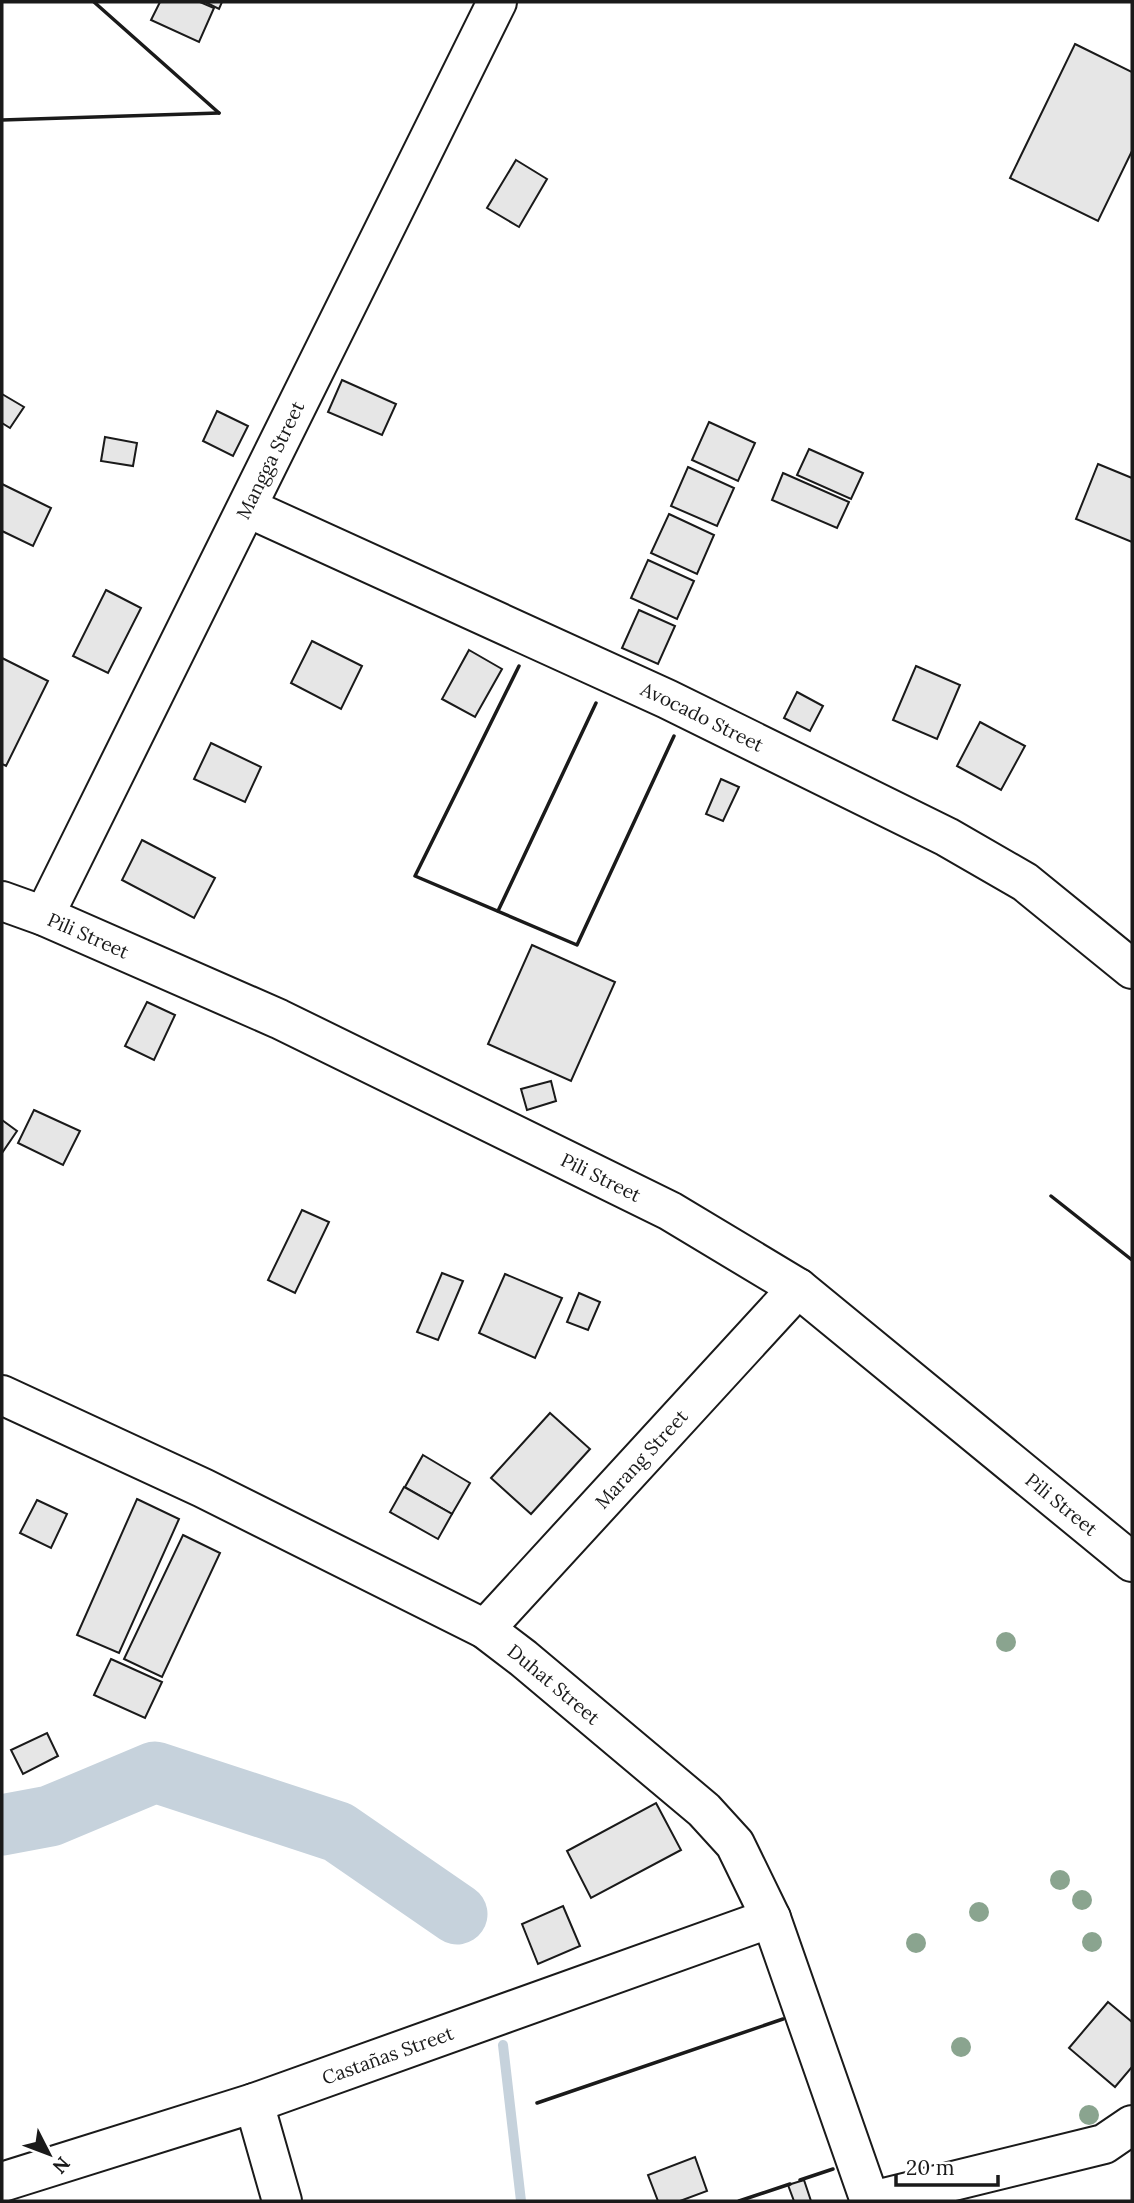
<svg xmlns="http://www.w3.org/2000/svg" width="1134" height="2203" font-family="Lora,serif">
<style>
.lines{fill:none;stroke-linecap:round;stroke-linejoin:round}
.stream{stroke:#c6d2dc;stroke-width:10}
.river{stroke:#c6d2dc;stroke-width:61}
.building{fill:#e6e6e6;stroke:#1a1a1a;stroke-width:2}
.minor-casing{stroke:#1a1a1a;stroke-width:42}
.minor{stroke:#fff;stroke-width:38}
.wall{stroke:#1a1a1a;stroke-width:3.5}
.tree{fill:#8aa48f}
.labels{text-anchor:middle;stroke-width:5;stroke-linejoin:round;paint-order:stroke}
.street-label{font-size:19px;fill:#1a1a1a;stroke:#fff}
</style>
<rect width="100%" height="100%" fill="#fff"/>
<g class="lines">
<!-- stream -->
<polyline class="stream" points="503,2045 521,2201"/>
<!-- river -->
<polyline class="river" points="2,1825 50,1816 155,1772 338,1832 457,1914"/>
</g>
<!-- building -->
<g class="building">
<polygon points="160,2 200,2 214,8 199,42 151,20"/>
<polygon points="205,2 222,2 219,9"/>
<polygon points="1075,44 1132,72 1132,151 1098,221 1010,178"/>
<polygon points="516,160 547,179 519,227 487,208"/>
<polygon points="342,380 396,404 382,435 328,412"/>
<polygon points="2,394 24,407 10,428 2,423"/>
<polygon points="217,411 248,426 233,456 203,441"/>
<polygon points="709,422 755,443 738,481 692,460"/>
<polygon points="105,437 137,443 133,466 101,461"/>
<polygon points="809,449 863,473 851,499 797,475"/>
<polygon points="1098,464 1132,478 1132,542 1076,519"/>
<polygon points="688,467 734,488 717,526 671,506"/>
<polygon points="783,473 849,502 837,528 772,500"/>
<polygon points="2,484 51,508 33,546 2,531"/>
<polygon points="669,514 714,535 697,574 651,553"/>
<polygon points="648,560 694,581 677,619 631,598"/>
<polygon points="106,590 141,608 108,673 73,656"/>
<polygon points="639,610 675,626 658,664 622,648"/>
<polygon points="312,641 362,666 341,709 291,683"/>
<polygon points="469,650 502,669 475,717 442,699"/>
<polygon points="2,658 48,681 6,766 2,764"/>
<polygon points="916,666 960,685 937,739 893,720"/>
<polygon points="797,692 823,706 810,731 784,718"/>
<polygon points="980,722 1025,746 1001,790 957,766"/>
<polygon points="211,743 261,767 245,802 194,779"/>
<polygon points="721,779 739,787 723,821 706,814"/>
<polygon points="142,840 215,878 194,918 122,880"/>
<polygon points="532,945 615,982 571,1081 488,1044"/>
<polygon points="147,1002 175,1015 154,1060 125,1046"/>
<polygon points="551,1081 556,1101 527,1110 521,1089"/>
<polygon points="34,1110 80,1131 63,1165 18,1143"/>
<polygon points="2,1120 17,1131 2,1153"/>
<polygon points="302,1210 329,1222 295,1293 268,1280"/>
<polygon points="442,1273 463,1281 438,1340 417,1332"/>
<polygon points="505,1274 562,1298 535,1358 479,1333"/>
<polygon points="579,1293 600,1302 588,1330 567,1322"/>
<polygon points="550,1413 590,1449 531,1514 491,1478"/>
<polygon points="423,1455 470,1483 452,1514 405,1487"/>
<polygon points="404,1487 452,1514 438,1539 390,1512"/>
<polygon points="137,1499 179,1519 119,1653 77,1635"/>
<polygon points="37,1500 67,1514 51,1548 20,1533"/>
<polygon points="183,1535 220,1553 162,1677 124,1659"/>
<polygon points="111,1659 162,1682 145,1718 94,1695"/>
<polygon points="47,1733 58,1756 23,1774 11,1750"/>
<polygon points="656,1803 681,1850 591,1898 567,1851"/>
<polygon points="563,1906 580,1946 538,1964 522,1924"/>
<polygon points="1108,2002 1132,2022 1132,2067 1115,2087 1069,2048"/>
<polygon points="695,2157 707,2191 680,2201 658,2201 648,2175"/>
<polygon points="804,2180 811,2201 794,2201 788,2185"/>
</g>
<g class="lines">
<!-- minor casing -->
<g class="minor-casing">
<g id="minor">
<path id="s1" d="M248,508l419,191 280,138 78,45 107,87"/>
<path id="s2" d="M2,901l42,15 235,103 391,192 128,77 334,274"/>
<path id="s3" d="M44,916l453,-914"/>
<path id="s4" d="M2,1395l201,93 282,141 38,29 181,152 31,34 36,74 99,283"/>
<path id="s5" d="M485,1629l313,-341"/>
<polyline points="254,2103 282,2201"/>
<path id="s6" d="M2,2182l252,-79 517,-185"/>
<polyline points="872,2201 1104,2144 1132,2125"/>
</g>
</g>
<!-- minor -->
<use href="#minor" class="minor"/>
<!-- wall -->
<g class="wall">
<polyline points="94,2 219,113"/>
<polyline points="2,120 219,113"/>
<polyline points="519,666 415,876 577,945 674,736"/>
<polyline points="498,911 596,703"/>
<polyline points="1051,1196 1132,1260"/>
<polyline points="537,2103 783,2019"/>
<polyline points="800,2180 833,2169"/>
<polyline points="739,2201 790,2184"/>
</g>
</g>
<!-- trees -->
<g class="tree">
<circle cx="1006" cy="1642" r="10"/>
<circle cx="1060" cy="1880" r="10"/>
<circle cx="1082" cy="1900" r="10"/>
<circle cx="979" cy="1912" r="10"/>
<circle cx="1092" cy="1942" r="10"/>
<circle cx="916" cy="1943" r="10"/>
<circle cx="961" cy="2047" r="10"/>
<circle cx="1089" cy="2115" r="10"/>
</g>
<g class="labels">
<!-- street labels -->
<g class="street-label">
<text dy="7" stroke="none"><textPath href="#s3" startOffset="509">Mangga Street</textPath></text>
<text dy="7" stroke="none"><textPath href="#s1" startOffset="500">Avocado Street</textPath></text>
<text dy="7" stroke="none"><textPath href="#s2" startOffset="93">Pili Street</textPath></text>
<text dy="7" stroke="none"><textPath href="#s2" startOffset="660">Pili Street</textPath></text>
<text dy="7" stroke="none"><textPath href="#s5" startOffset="231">Marang Street</textPath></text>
<text dy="7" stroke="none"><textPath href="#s2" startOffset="1227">Pili Street</textPath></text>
<text dy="7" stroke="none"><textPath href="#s4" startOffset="625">Duhat Street</textPath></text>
<text dy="7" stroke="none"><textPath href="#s6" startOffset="406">Castañas Street</textPath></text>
</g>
</g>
<!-- border -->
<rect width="1134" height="2203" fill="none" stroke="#1a1a1a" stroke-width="7"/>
<!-- north arrow -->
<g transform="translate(49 2154) rotate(132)" stroke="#ffffff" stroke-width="5" paint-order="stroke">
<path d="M0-5L12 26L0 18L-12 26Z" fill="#1a1a1a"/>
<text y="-10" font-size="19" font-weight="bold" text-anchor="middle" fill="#1a1a1a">N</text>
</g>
<!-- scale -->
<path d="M896 2175v10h102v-10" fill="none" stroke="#1a1a1a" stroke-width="3.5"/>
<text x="906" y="2175" font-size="21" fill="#1a1a1a" stroke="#ffffff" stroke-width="5" paint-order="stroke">20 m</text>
</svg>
